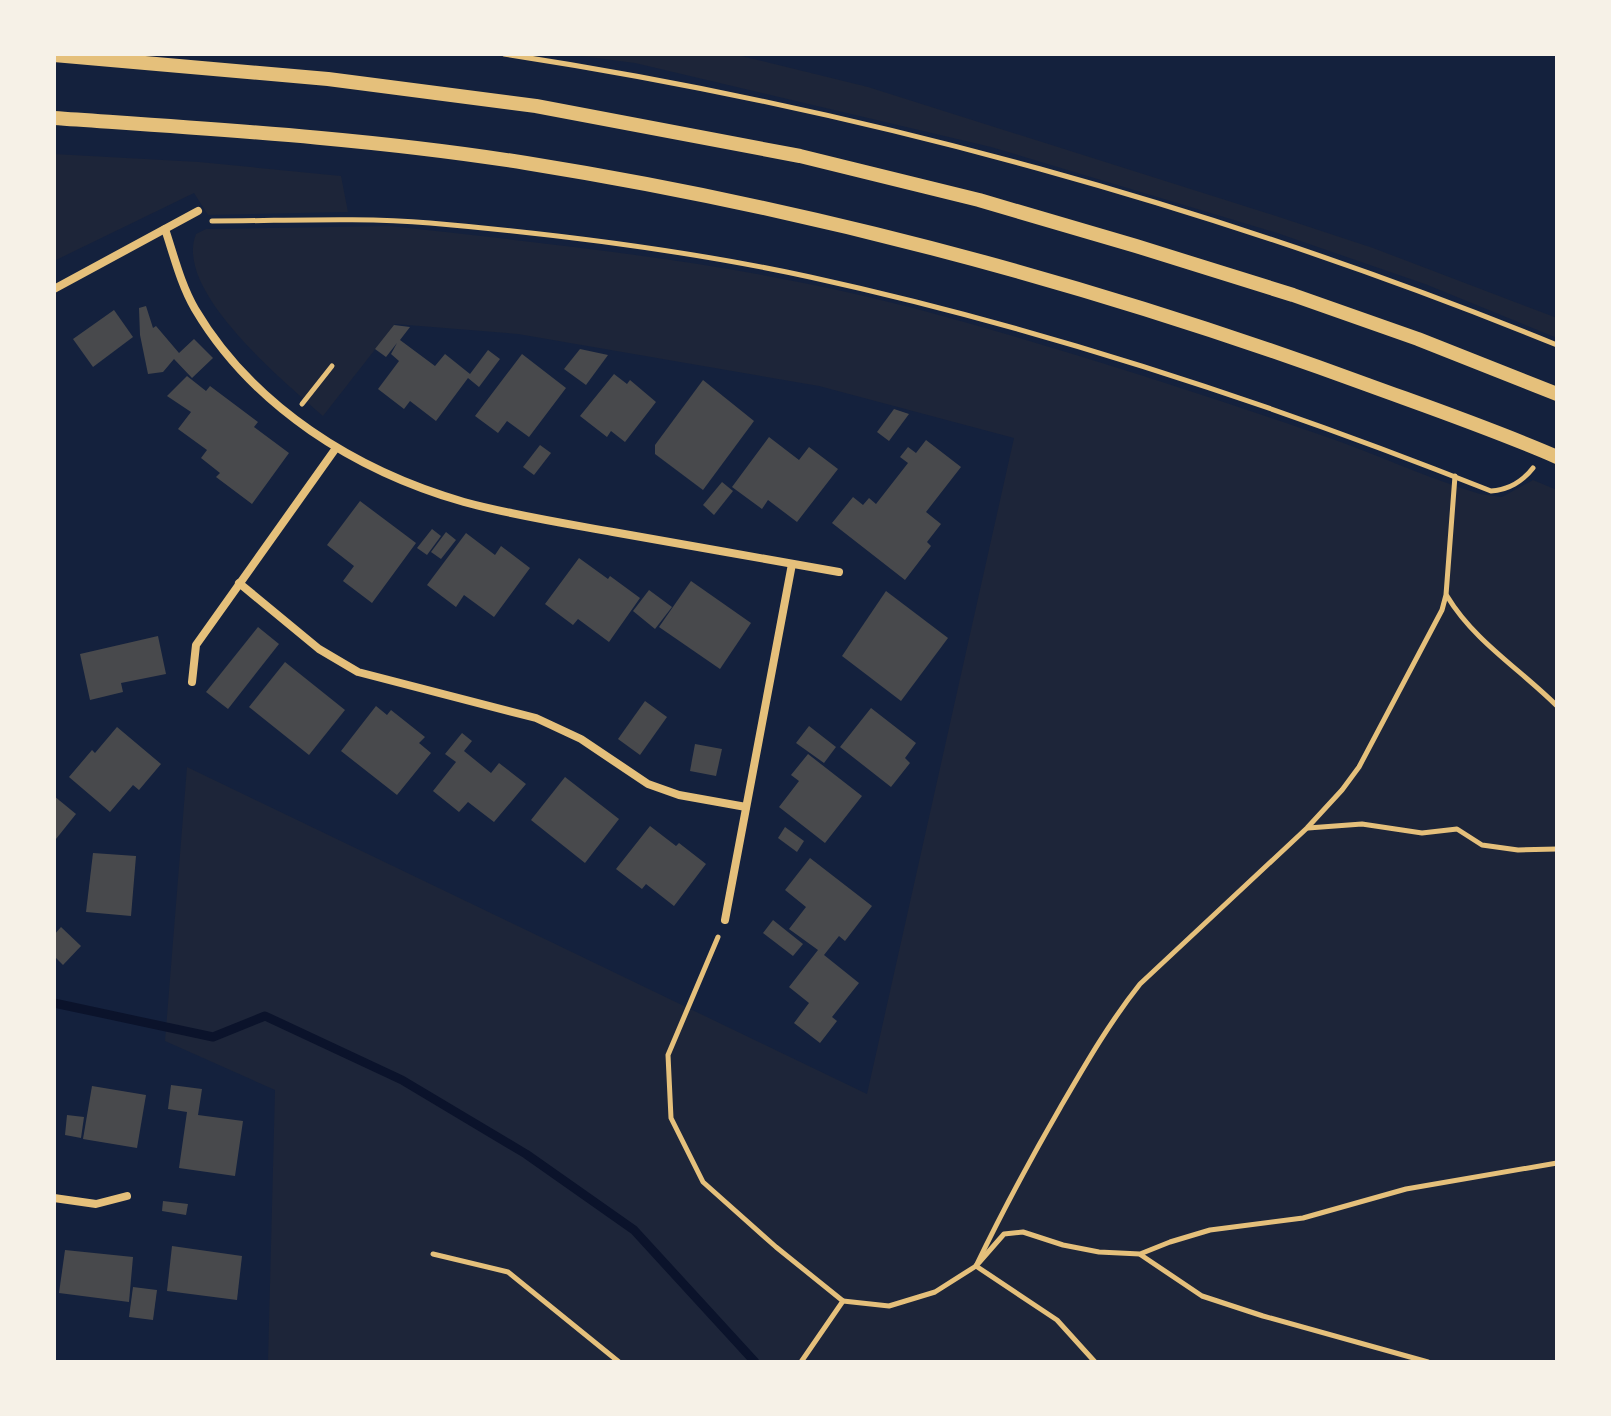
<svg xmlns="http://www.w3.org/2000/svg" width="1611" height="1416" font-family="Barlow,sans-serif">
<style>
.green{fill:#1d2539}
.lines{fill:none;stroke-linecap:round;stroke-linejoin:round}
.stream{stroke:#0b132b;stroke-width:9}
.building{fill:#48494c}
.path{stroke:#e5c07b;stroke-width:5}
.minor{stroke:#e5c07b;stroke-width:8}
.tertiary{stroke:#e5c07b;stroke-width:14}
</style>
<rect width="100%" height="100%" fill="#14213d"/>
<!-- green -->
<g class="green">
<polygon points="566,54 733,54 868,87 1273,215 1373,248 1557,318 1557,338 1425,284 1277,233 991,147 635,63"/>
<polygon points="54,154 199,162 341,176 348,212 208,215 194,193 54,261"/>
<path d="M390,226c180,20 362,38 538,86 132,36 263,78 393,123 53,18 105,43 159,59l22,3 31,-17 24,10v872h-1289l7,-272 -110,-49 22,-274 680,327 147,-656 -195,-52 -301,-52 -123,-10 -72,92c-38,-34 -150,-125 -127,-182l10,-5z"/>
</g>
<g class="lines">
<!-- stream -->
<polyline class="stream" points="54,1003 213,1037 265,1016 402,1080 526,1154 634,1230 755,1362"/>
</g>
<!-- building -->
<g class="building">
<polygon points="146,306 153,328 156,326 179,353 194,339 213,358 192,378 174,359 163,372 148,374 140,335 139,308"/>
<polygon points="114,310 133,337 93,367 73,339"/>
<polygon points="394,325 410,327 400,340 435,366 445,354 470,374 488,350 500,359 479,387 468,378 436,421 410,401 404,409 378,389 399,361 391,354 397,343 386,357 375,349"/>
<polygon points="580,349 608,355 586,385 564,369"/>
<polygon points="522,354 566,388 529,437 507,421 498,433 475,416"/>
<polygon points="614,374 627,384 630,380 656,402 625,442 611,431 607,437 580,416"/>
<polygon points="187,376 206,391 210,386 258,422 254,427 289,453 252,504 216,477 220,473 201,458 207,450 178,429 191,412 167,396"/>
<polygon points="703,380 754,421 703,490 655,454 655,445"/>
<polygon points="894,409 909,414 889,441 877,432"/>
<polygon points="769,437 799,460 809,447 838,469 797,522 768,500 762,509 732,487"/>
<polygon points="926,440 961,467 926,512 941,524 927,542 931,546 905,580 832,523 853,497 863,505 869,498 876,504 908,463 900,457 908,447 916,453"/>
<polygon points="540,445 551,453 534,475 523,467"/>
<polygon points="722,482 733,491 714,515 703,505"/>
<polygon points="360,501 416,543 372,603 343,581 354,566 327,545"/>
<polygon points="432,529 441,536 427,555 417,548"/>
<polygon points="446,532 456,540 441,559 431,552"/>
<polygon points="466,533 495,555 501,546 530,568 494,617 464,595 456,607 427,585"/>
<polygon points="579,558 608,579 610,576 640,598 609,642 578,619 573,625 545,604"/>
<polygon points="691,581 751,623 720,669 659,627"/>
<polygon points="649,590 672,607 655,629 633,611"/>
<polygon points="886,591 948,638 901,701 842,656"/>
<polygon points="258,627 279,644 228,709 206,692"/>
<polygon points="158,636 166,674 121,683 123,692 90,700 80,654"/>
<polygon points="285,662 345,710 309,755 249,707"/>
<polygon points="645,701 667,717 640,755 618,739"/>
<polygon points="376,706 387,715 391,710 425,737 419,743 431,753 397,795 341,751"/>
<polygon points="871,708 916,743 905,758 910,763 891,787 840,747"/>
<polygon points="809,726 836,747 824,763 796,743"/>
<polygon points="117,727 161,764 139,790 133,785 110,812 69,777 92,750 95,753"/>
<polygon points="462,733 472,741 464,751 491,773 499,763 526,784 494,822 468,802 459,812 433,791 456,762 445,754"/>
<polygon points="695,744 722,749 716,776 690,771"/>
<polygon points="808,754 862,796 825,843 779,807 799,781 791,775"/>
<polygon points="565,777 619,819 585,863 531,820"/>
<polygon points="54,796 76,814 56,839 54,837"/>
<polygon points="650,826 676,846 679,843 706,864 674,906 646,884 642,889 616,869"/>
<polygon points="785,827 804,841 797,852 778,838"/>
<polygon points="93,853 136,856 131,916 86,912"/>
<polygon points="810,858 872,906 845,941 839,936 824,955 859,983 832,1017 837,1021 820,1043 794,1023 809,1003 789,987 818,950 789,929 806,907 785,890"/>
<polygon points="773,920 803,944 793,956 763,933"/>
<polygon points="61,927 81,946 63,965 54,956 54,935"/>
<polygon points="171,1085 202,1089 198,1115 243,1121 235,1176 179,1168 187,1112 168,1109"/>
<polygon points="92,1086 146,1095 137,1148 83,1139"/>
<polygon points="67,1115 84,1117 81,1138 65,1135"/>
<polygon points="163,1201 188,1204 186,1215 162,1211"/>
<polygon points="172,1246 242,1256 237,1300 167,1291"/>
<polygon points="65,1250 133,1257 129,1302 59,1293"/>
<polygon points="133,1287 157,1290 153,1320 129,1317"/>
</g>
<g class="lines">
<!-- path -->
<g class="path">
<path d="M504,54c360,55 717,154 1053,291"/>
<path d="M212,221c72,0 146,-4 218,2 127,11 256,27 380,54 233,51 460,126 681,214 17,-1 32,-10 42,-23"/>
<polyline points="302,404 332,366"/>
<path d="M1447,596c27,45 73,73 110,110"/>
<polyline points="1308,828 1362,824 1422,833 1457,829 1482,845 1518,850 1557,849"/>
<polyline points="718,937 668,1055 671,1118 703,1182 776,1247 843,1301"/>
<polyline points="433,1254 508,1272 619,1362"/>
<polyline points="1141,1255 1202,1296 1263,1316 1428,1362"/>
<path d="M976,1266c26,-54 54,-106 84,-158 25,-43 49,-85 80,-124l167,-156 35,-38 17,-23 83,-157 4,-15 9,-119"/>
<polyline points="976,1266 1057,1320 1095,1362"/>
<polyline points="801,1362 843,1301 889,1306 935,1292 976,1266 1004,1234 1023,1232 1063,1245 1099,1252 1140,1254 1170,1242 1210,1230 1303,1218 1406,1189 1557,1163"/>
</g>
<!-- minor -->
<g class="minor">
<path d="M165,229c9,27 16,56 30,80 58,98 161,162 269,193 48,13 99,21 149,30 75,13 151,27 226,40"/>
<polyline points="54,289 198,211"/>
<polyline points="239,583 319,649 358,672 536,718 581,739 648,784 679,795 746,807"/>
<polyline points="192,682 196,645 336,448"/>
<polyline points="725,920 792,564"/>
<polyline points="54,1198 96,1204 127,1196"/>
</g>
<!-- tertiary -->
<g class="tertiary">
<polyline points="54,55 328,79 536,106 800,156 979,200 1136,246 1293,295 1418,339 1557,394"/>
<path d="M54,118c157,11 316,20 472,45 287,46 570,122 842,222 63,23 127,45 189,72"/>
</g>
</g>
<!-- border -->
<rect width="1611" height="1416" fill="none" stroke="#f6f1e7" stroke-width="112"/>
</svg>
